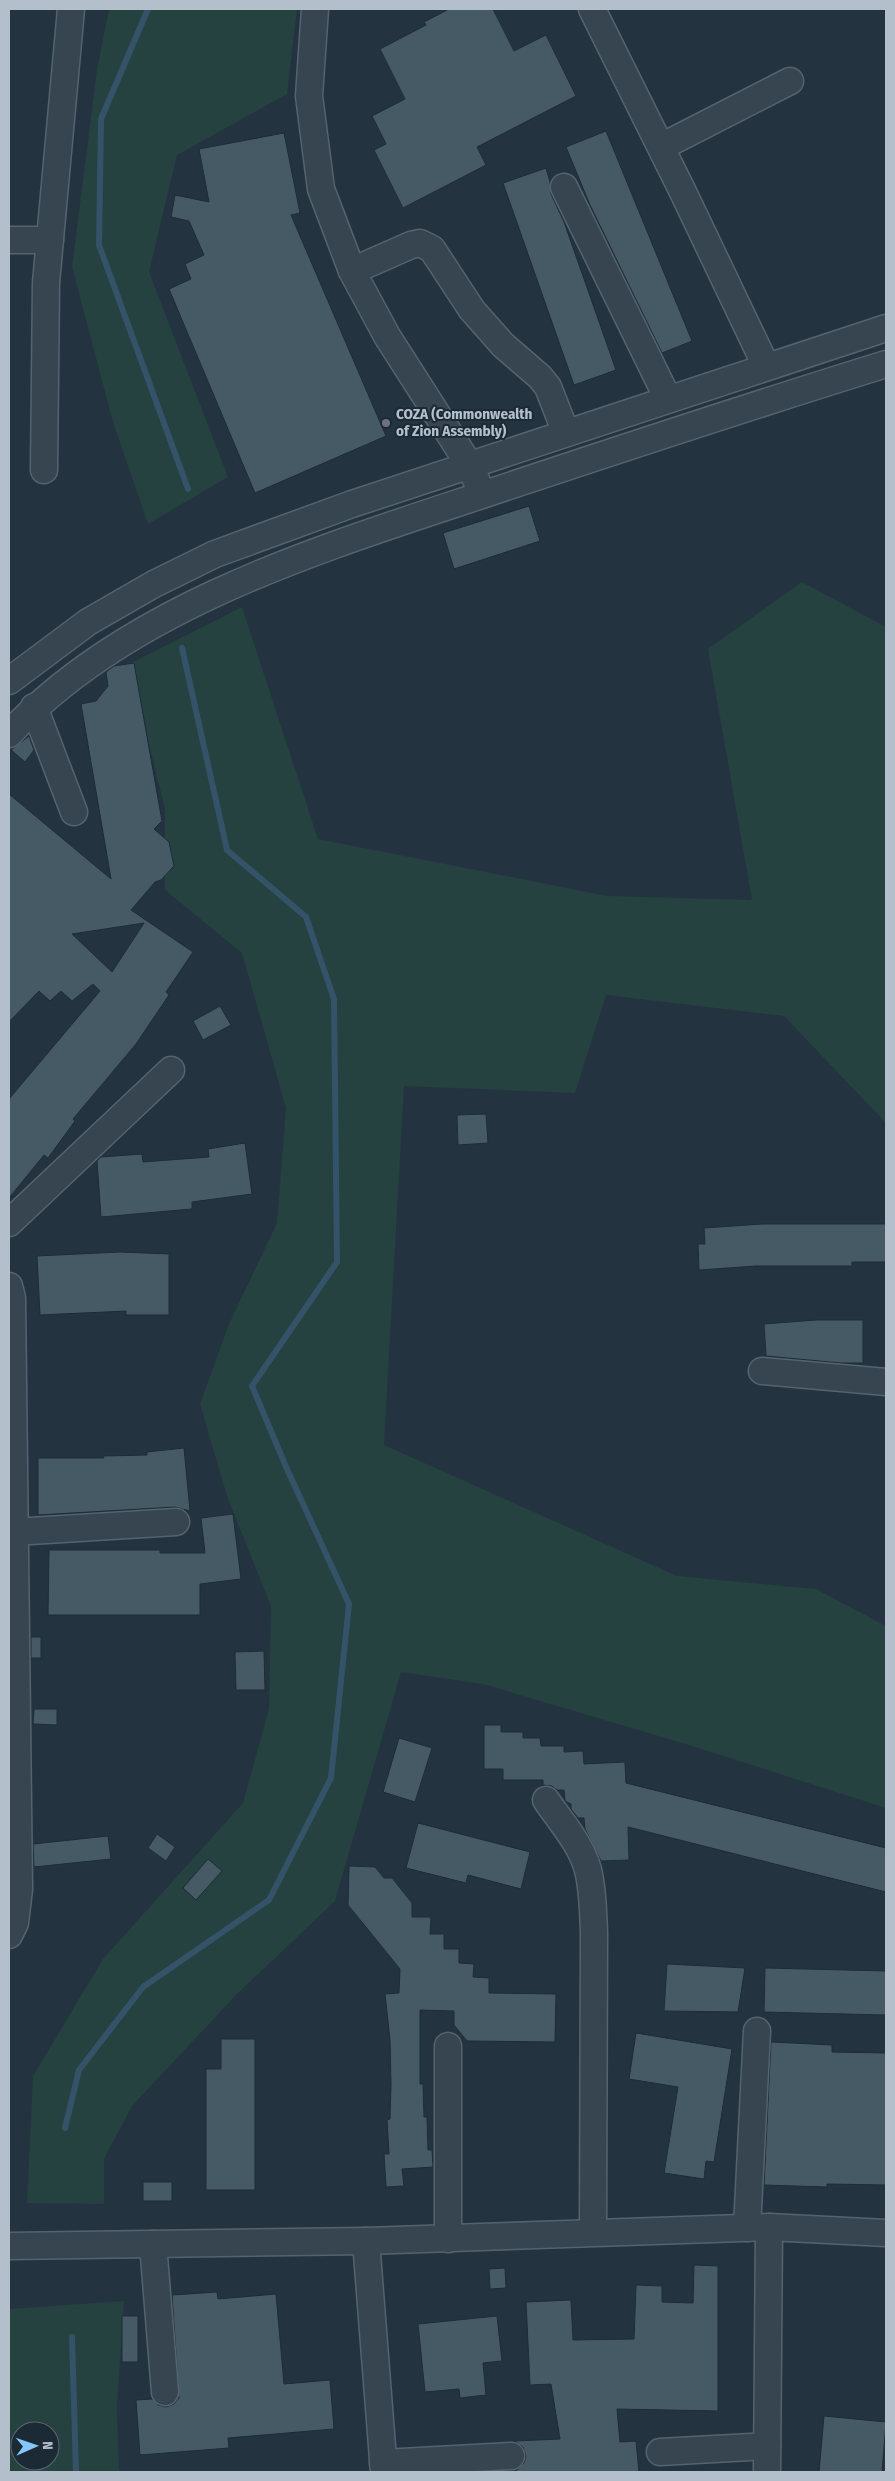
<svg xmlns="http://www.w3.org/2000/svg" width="895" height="2481" font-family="'Fira Sans Condensed',sans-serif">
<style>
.green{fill:#254140;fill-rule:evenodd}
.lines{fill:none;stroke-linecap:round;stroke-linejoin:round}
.stream{stroke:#355368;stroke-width:6}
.building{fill:#465a66;stroke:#1e2c37;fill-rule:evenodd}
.minor-casing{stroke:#55636e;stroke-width:29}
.minor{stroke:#374550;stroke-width:26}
.worship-dot{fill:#6b7280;stroke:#1c2a35;stroke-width:2}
.labels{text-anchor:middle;stroke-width:4;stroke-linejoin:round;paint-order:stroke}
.poi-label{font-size:15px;font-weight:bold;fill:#b3c0cb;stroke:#1c2a35;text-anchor:start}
</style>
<rect width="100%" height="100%" fill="#233440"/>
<!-- green -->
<g class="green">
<polygon points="109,9 297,9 287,94 177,155 149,272 228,477 148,524 113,422 72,267 97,70"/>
<polygon points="802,582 886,627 886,1123 784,1016 606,995 575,1093 404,1086 384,1445 677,1576 816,1589 886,1626 886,1808 689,1745 483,1684 401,1672 335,1901 235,1996 132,2106 104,2159 104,2204 27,2203 33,2076 103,1959 243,1803 269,1709 271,1606 227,1496 200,1404 229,1324 277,1223 286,1108 242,953 165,890 165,809 129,664 242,607 318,839 608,896 752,900 708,649"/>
<path d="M124,2301l-7,105 2,66h-110v-163zM20,2431h30v30h-30z"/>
</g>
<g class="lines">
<!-- stream -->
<g class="stream">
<polyline points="148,9 101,119 99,245 188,489"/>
<polyline points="65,2128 79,2070 143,1987 269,1900 331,1778 349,1604 287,1469 252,1386 337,1262 334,999 306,917 227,850 182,648"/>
<polyline points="72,2337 76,2472"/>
</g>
</g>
<!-- building -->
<g class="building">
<polygon points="449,9 493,9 514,51 546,35 576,96 477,147 486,165 403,208 374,150 386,144 372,116 405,99 380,49 426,25 424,22"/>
<polygon points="606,131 692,341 662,353 590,205 566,147"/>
<polygon points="284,133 300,213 291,215 386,436 255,493 169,289 191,279 185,264 204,255 189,221 171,217 175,195 209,202 199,149"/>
<polygon points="546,168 550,182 551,194 564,222 616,370 574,385 503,183"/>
<polygon points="529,506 540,541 454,569 443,533"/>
<path d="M134,663l28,158 -8,8 15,13 5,24 -13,14 -6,2 -24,28 62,42 -27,40 3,3 -33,49 -63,75 2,2 -27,37 -4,-3 -35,43v-99l91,-108 -7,-7 -21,17 -11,-10 -11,10 -11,-10 -30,31v-228l102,85 -30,-175 15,-3 12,-15 -2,-14 8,-6zM144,923l-32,49 -40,-38z"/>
<polygon points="29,736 34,750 25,762 11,750"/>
<polygon points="220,1006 231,1025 203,1040 193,1021"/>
<polygon points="486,1114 488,1143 458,1145 457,1115"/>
<polygon points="245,1143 252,1194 192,1202 192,1209 101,1217 97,1161 101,1157 142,1154 143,1162 209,1157 208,1149"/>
<polygon points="762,1224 886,1224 886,1262 852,1262 852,1266 756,1266 699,1270 698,1244 705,1244 704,1228"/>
<polygon points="120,1252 169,1254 169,1315 126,1315 126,1311 40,1315 37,1256"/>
<polygon points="816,1320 863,1320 863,1363 841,1363 766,1356 764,1324"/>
<polygon points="184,1448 190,1511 175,1507 38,1515 38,1458 104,1458 103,1456 147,1455 147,1452"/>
<polygon points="233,1514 241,1579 200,1584 200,1615 48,1615 49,1550 160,1550 160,1553 205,1553 201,1518"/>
<rect x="31" y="1637" width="10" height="21"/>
<polygon points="264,1651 265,1690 236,1690 235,1652"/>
<polygon points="34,1709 57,1709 57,1725 33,1724"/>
<polygon points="484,1725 501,1725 501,1732 523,1732 523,1738 540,1738 541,1746 564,1746 564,1752 583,1751 584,1764 625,1762 626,1783 886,1848 886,1892 628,1827 629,1860 601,1861 585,1829 584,1818 578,1818 571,1809 571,1804 565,1801 564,1790 557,1790 552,1786 543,1785 543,1780 503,1780 503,1769 484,1769"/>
<polygon points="399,1738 432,1748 415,1802 383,1792"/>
<polygon points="418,1823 530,1852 521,1889 468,1875 466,1883 406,1868"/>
<polygon points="157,1834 175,1847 166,1861 148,1848"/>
<polygon points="108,1836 111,1859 34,1867 33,1844"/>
<polygon points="208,1859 222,1871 196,1900 183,1888"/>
<polygon points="349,1866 375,1867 384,1878 392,1878 412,1903 412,1917 431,1917 430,1934 444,1934 444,1949 459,1949 459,1963 474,1964 473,1977 489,1978 489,1993 556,1994 555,2042 467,2041 454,2025 454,2011 420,2010 420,2084 423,2084 424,2117 427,2117 428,2150 432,2150 433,2167 402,2169 404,2186 386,2187 384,2154 389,2154 387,2120 390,2119 391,2084 390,2040 385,1994 399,1993 400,1969 348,1905"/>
<polygon points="667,1964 745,1968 738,2012 664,2011"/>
<polygon points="765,1968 886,1971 886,2015 764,2012"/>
<polygon points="636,2033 732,2049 714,2162 706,2161 704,2179 664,2173 678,2087 629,2079"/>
<polygon points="221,2039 255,2039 255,2190 206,2190 206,2069 221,2069"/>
<polygon points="771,2042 832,2045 832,2052 886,2053 886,2185 827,2184 827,2187 764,2185"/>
<rect x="143" y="2182" width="29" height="19"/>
<polygon points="694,2265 718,2266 718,2411 617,2409 620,2442 636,2441 639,2472 515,2472 524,2463 526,2456 523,2447 514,2441 560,2439 551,2384 530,2385 526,2302 571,2300 573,2340 634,2339 636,2285 662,2286 662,2302 693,2303"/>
<polygon points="505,2268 506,2288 490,2289 489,2269"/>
<polygon points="217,2292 218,2299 276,2294 284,2384 330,2380 334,2429 228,2438 229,2448 140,2455 136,2400 152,2399 158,2405 166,2407 174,2404 179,2398 172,2295"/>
<rect x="122" y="2316" width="16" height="46"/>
<polygon points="497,2316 502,2361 483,2363 486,2395 460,2398 459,2389 425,2392 418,2324"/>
<polygon points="824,2416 886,2422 882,2472 819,2472"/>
</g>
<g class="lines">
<!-- minor casing -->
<g class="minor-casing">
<g id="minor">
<polyline points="315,9 309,96 321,189 352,271 387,336 470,466 477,482"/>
<polyline points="592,9 682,190 766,366"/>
<polyline points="661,147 790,81"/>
<polyline points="564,187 668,399"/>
<polyline points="9,240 50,240"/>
<polyline points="352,271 411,245 420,243 432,249 472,310 503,345 540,377 548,387 566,433"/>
<polyline points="44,470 46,283 71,9"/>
<polyline points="9,681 88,622 154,584 215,554 352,504 886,328"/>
<polyline points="34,707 74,812"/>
<path d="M9,734c122,-130 317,-187 482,-242 132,-44 263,-87 395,-128"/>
<polyline points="9,1223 171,1070"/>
<polyline points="9,1286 12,1298 19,1889 15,1923 9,1935"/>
<polyline points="762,1371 886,1382"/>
<polyline points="14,1532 176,1522"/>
<path d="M546,1800c15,22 35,44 42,70 5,20 5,41 6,62l-1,300"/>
<polyline points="448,2046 448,2239"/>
<polyline points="747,2228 757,2031"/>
<polyline points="366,2241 384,2472"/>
<polyline points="153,2244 165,2392"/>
<polyline points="9,2246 366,2241 769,2227 886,2233"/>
<polyline points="660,2452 767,2446"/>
<polyline points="383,2463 511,2456"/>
<polyline points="767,2472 769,2227"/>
</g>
</g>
<!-- minor -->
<use href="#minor" class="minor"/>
</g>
<!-- markers -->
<circle class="worship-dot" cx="386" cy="423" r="5"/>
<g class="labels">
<!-- poi labels -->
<g class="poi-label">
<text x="396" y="419">COZA (Commonwealth<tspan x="396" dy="17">of Zion Assembly)</tspan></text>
</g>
</g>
<!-- border -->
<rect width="895" height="2481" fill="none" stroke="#b3c0cb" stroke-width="20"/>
<!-- north arrow -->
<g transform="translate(35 2446) rotate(88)"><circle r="24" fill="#1c2a35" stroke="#586671"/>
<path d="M0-4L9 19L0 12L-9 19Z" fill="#84c7ff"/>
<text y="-8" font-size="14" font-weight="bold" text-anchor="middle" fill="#b3c0cb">N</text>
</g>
</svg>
